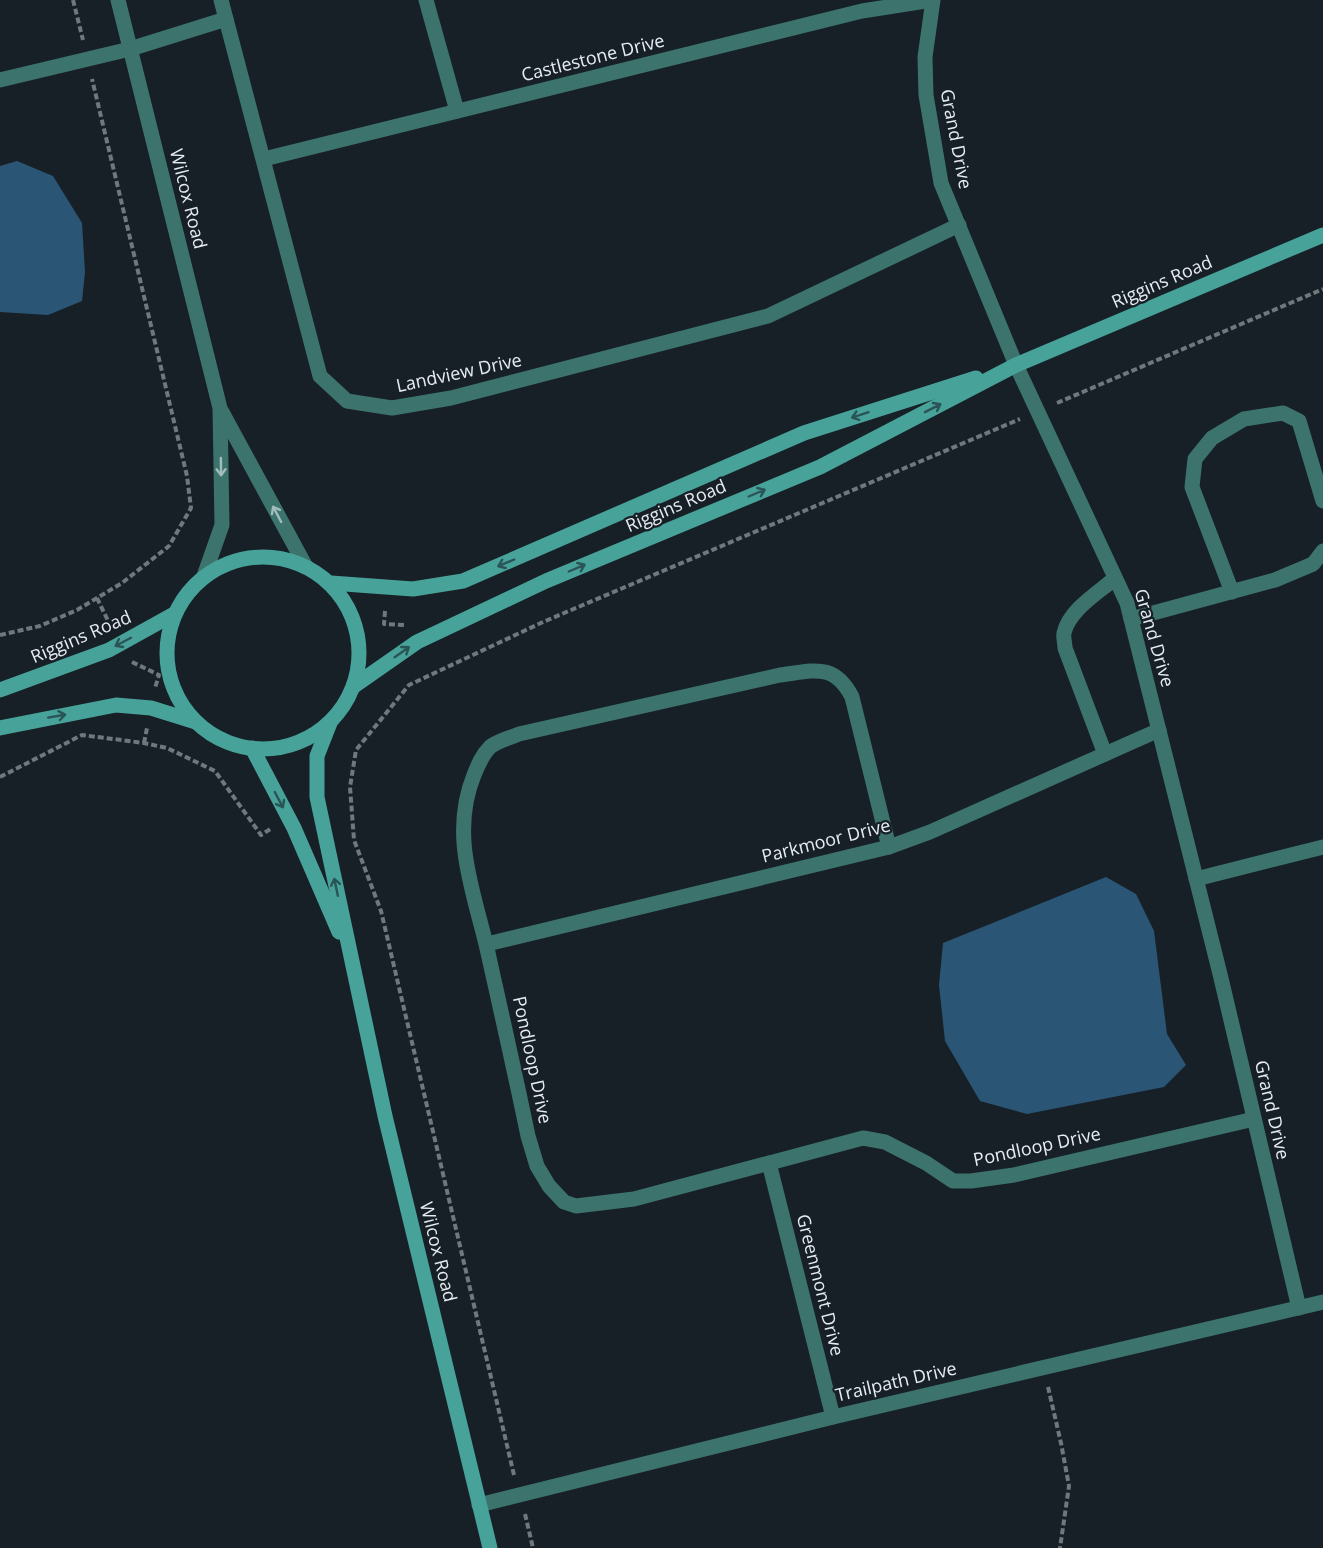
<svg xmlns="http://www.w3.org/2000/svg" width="1323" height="1548" font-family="'Open Sans',sans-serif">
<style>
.water{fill:#2b5575}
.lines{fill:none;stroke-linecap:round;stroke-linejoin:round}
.path{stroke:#70777d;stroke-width:4;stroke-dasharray:6 3;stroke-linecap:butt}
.service{stroke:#3d736d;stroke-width:15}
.minor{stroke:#3d736d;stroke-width:15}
.tertiary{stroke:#3d736d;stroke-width:15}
.secondary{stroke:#47a39a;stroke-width:15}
.oneway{stroke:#2a5455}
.oneway2{stroke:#a3bcbd}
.labels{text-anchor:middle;stroke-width:4.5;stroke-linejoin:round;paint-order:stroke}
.street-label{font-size:18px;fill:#e7ecf2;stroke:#172027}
</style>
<rect width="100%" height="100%" fill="#172027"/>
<!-- water -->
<g class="water">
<polygon points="17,161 53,176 82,223 85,272 82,301 48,315 0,312 0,166"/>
<polygon points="1106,877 1136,894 1154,931 1167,1034 1186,1065 1164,1087 1027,1114 980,1101 945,1041 939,985 943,943"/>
</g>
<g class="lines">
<!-- path -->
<g class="path">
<polyline points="73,0 83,40"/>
<polyline points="1057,403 1323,289"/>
<polyline points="97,598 111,627"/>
<polyline points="385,611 384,624 404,625"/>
<polyline points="0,635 40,626 77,610 122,583 169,546 191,508 187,476 92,79"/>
<polyline points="132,662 159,675 155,688"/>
<polyline points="144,743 147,728"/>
<polyline points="0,777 82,735 144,743 167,748 215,771 261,835 272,828"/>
<polyline points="1048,1387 1061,1443 1069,1486 1060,1548"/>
<polyline points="514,1475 381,911 354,840 350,787 356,750 409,685 543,622 1020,419"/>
<polyline points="525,1514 533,1548"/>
</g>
<!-- service -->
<g class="service">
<polyline points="1016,365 1127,603 1220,974 1299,1308"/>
<polyline points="1232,592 1192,487 1195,459 1212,438 1244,419 1283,413 1299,421 1323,501"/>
<polyline points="1131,619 1275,580 1313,564 1323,551"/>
<path d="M1105,754l-40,-106c0,-5 -2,-11 -1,-15 5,-23 34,-40 50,-54"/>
<path d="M889,847l-37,-150c-18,-35 -39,-26 -72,-22l-261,59c-9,4 -22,7 -29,13 -8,8 -12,18 -16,28 -26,64 3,123 16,187 13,58 26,116 38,174l9,30 12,20 15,16 12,4 58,-7 229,-61 22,4 41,21 27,18h18l43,-6 240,-56"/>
<polyline points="1196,879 1323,847"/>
<polyline points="487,944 889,847 930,832 1159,730"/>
<polyline points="769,1163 833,1417"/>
<polyline points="479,1505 833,1417 1323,1302"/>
</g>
<!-- minor -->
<g class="minor">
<polyline points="221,0 320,376 347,401 392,408 451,398 768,316 959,225"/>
<polyline points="426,0 457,111"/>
<polyline points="933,0 925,57 926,95 941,183 1016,365"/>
<polyline points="0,80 130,49 226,19"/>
<polyline points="264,159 862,11 932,0"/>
</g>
<!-- tertiary -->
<g class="tertiary">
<polyline points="118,0 220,408 222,525 204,576"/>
<polyline points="222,412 305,565"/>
</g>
<!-- secondary -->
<g class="secondary">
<circle cx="263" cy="653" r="96"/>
<polyline points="331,583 413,589 463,581 804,433 976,378"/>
<polyline points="354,686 417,642 546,581 820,467 1016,365 1323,235"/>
<polyline points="0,690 109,650 174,614"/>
<polyline points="330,723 317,756 317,797 385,1116 490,1548"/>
<polyline points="0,728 116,705 151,708 196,722"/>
<polyline points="252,748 294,828 339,932"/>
</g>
</g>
<!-- one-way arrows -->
<defs><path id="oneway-shaft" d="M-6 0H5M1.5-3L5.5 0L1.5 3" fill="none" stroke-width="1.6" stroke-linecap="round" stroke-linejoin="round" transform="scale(1.5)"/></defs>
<g class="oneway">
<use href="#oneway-shaft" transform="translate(933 408) rotate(-27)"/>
<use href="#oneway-shaft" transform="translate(860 415) rotate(162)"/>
<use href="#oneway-shaft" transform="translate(757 493) rotate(-23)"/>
<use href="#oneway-shaft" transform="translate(506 563) rotate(157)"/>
<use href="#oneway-shaft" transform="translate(577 568) rotate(-23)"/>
<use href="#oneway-shaft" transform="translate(123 642) rotate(152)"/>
<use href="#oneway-shaft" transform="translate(402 652) rotate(-35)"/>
<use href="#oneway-shaft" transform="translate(57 716) rotate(-10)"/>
<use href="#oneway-shaft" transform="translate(279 800) rotate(62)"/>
<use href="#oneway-shaft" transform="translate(336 887) rotate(-102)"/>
</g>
<g class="oneway2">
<use href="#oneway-shaft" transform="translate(221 467) rotate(89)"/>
<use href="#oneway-shaft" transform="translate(277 514) rotate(-118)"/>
</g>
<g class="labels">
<!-- street labels -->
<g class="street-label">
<text transform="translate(593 58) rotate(-14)" y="6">Castlestone Drive</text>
<text transform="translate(956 139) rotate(79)" y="6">Grand Drive</text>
<text transform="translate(188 199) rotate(76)" y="6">Wilcox Road</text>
<text transform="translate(1162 282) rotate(-23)" y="6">Riggins Road</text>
<text transform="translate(459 373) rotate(-12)" y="6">Landview Drive</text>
<text transform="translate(676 506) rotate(-23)" y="6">Riggins Road</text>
<text transform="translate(81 637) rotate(-23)" y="6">Riggins Road</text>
<text transform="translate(1154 638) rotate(74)" y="6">Grand Drive</text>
<text transform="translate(826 841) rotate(-14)" y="6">Parkmoor Drive</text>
<text transform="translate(532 1060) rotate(78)" y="6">Pondloop Drive</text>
<text transform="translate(1272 1110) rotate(77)" y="6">Grand Drive</text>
<text transform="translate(1037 1147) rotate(-12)" y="6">Pondloop Drive</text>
<text transform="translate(438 1252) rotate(76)" y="6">Wilcox Road</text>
<text transform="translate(820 1285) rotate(76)" y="6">Greenmont Drive</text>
<text transform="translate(896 1382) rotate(-13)" y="6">Trailpath Drive</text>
</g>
</g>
</svg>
